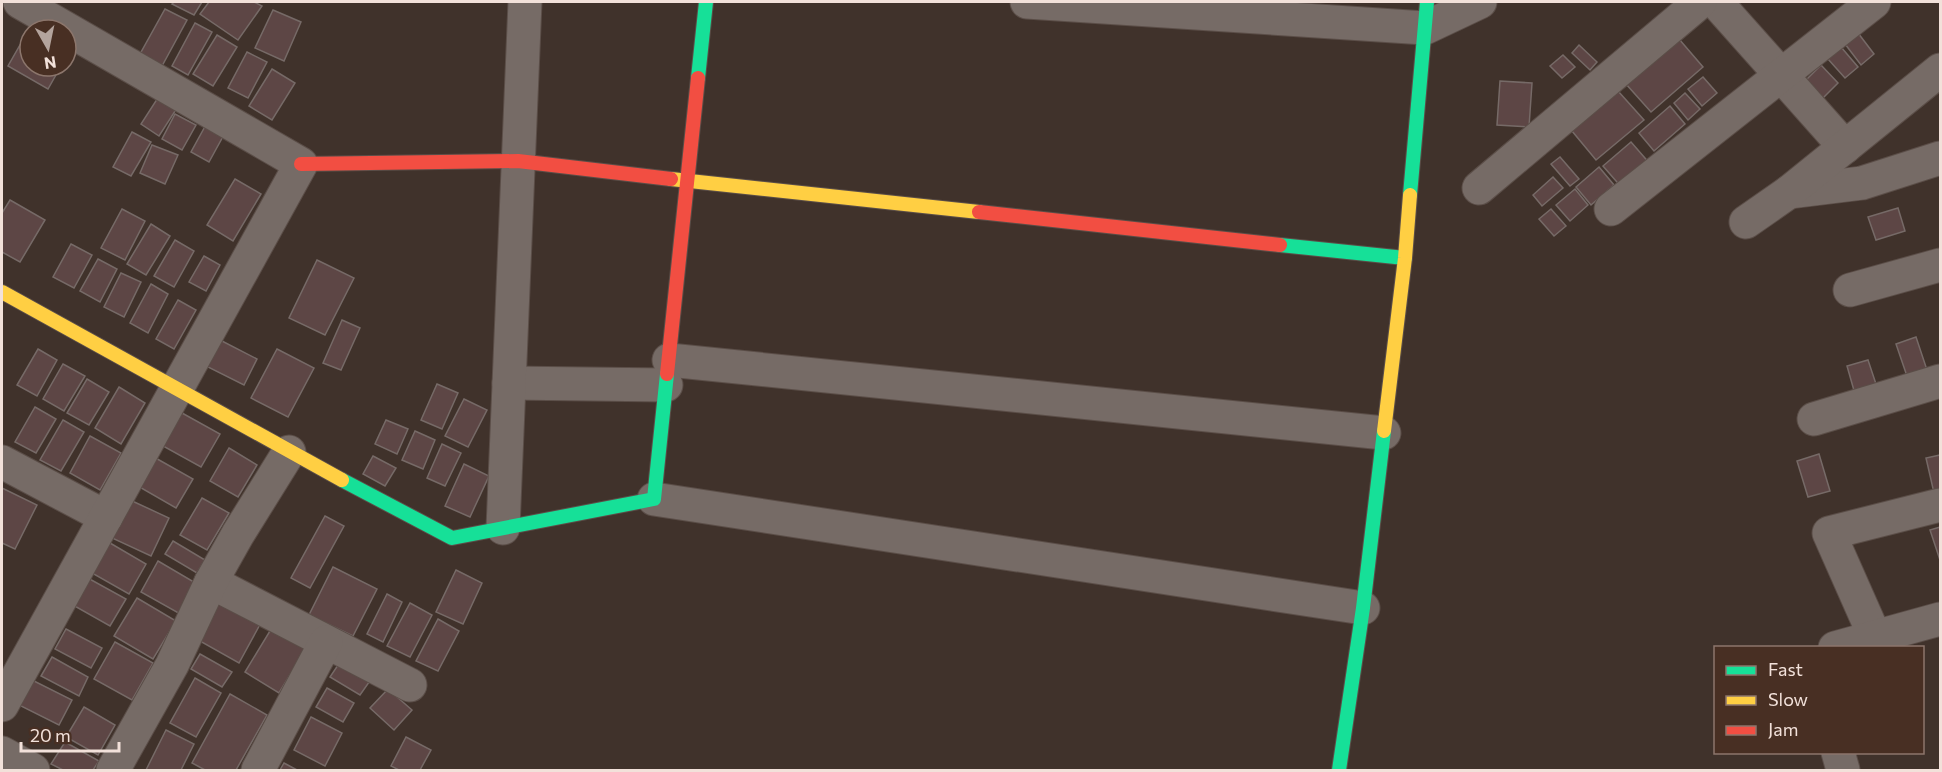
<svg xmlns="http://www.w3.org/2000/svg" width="1942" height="772" font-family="Commissioner,sans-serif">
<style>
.building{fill:#5d4645;stroke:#766a67;stroke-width:1.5}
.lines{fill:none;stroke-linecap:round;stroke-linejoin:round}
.street-casing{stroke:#5b4e48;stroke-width:35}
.fast-casing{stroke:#5b4e48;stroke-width:16}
.slow-casing{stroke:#5b4e48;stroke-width:16}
.jam-casing{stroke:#5b4e48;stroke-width:16}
.street{stroke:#766b66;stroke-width:33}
.fast{stroke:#16e098;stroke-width:14}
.slow{stroke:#ffcf43;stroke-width:14}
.jam{stroke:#f24e42;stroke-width:14}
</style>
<rect width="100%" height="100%" fill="#40322b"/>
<!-- building -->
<g class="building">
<polygon points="174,2 202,2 194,15 172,4"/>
<polygon points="209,2 254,2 262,6 238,40 200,14"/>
<polygon points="165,9 187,20 162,66 140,54"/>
<polygon points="273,10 301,22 284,61 255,48"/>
<polygon points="36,17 59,30 30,30 30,66 61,66 48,89 8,66"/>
<polygon points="195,23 212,32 188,75 172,66"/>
<polygon points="1855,29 1874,54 1861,65 1842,40"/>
<polygon points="217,35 237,47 213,86 193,74"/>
<polygon points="1679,39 1703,67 1651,112 1626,84"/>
<polygon points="1579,45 1597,62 1590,70 1572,53"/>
<polygon points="1841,47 1858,67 1845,78 1828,59"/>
<polygon points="247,52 267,62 248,98 228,88"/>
<polygon points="1563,55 1575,67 1562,78 1550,66"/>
<polygon points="1821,65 1838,83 1822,99 1804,82"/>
<polygon points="272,69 295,83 272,120 249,106"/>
<polygon points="1703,77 1717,93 1702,106 1688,89"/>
<polygon points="1500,81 1532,83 1529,127 1497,125"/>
<polygon points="1618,91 1644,120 1596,160 1572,131"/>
<polygon points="161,93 179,105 159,136 141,124"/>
<polygon points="1685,93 1700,109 1688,120 1674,103"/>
<polygon points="1670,106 1685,124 1654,151 1639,133"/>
<polygon points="175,114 196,125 182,150 162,139"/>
<polygon points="208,121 226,131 209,162 191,152"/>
<polygon points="132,132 151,142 131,176 113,167"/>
<polygon points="1631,142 1651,165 1623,189 1603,166"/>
<polygon points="152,145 178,155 165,184 140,173"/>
<polygon points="1560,157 1579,179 1570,186 1551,164"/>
<polygon points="1599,167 1614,185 1591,205 1576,187"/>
<polygon points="1553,177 1563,188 1542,206 1533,195"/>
<polygon points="235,179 261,194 233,241 207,225"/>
<polygon points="1575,189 1588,205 1570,221 1556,205"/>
<polygon points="10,200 45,220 20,262 2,252 2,213"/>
<polygon points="1898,208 1905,231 1876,240 1868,217"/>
<polygon points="122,209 145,221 125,260 101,248"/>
<polygon points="1551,209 1566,226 1554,236 1539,219"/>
<polygon points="151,224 170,236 146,275 127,264"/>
<polygon points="175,240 194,251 174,287 154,276"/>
<polygon points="71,244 92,255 74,288 53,277"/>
<polygon points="204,256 220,265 206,291 189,282"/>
<polygon points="98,259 117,269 100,302 80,291"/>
<polygon points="317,260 354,278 325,335 289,318"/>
<polygon points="121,273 141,282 124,317 104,307"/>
<polygon points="151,284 168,294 148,333 130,323"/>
<polygon points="178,300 196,310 174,349 156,339"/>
<polygon points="342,320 360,328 341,370 323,363"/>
<polygon points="1916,337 1929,376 1909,382 1896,344"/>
<polygon points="220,340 257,359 244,385 206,366"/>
<polygon points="38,349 57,360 37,396 17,385"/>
<polygon points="277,349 314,368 288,417 251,398"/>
<polygon points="1868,360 1877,387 1855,394 1847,366"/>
<polygon points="63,364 85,376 64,411 43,399"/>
<polygon points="87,379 109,392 89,425 67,413"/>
<polygon points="437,384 458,393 442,429 421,420"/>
<polygon points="119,387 145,403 121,444 95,428"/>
<polygon points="464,399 487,410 468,447 445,436"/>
<polygon points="35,407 56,419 36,453 15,442"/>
<polygon points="182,413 220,434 201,467 163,446"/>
<polygon points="63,420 84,432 61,471 40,460"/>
<polygon points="386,420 408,429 397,454 375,444"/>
<polygon points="415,431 435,440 423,469 402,460"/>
<polygon points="90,436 121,453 100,490 70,473"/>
<polygon points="442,444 461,453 445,486 427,478"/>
<polygon points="229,448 257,465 238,497 210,481"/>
<polygon points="1819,454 1830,491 1808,497 1797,461"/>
<polygon points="1940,455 1940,492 1934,493 1926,458"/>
<polygon points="152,456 193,479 176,508 136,485"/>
<polygon points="373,456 396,468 385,486 363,474"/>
<polygon points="464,464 489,476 470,517 445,506"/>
<polygon points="2,488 37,505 15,549 2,543"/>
<polygon points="202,498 229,513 207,550 180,535"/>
<polygon points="130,500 169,518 151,556 112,538"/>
<polygon points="325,516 344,526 310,588 291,578"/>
<polygon points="1940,527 1940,560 1930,530"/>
<polygon points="173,541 205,560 197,573 165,554"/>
<polygon points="110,543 146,564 129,594 92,573"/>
<polygon points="158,561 199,585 182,615 141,592"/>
<polygon points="333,567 377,589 353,636 309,615"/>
<polygon points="456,570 482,583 463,624 436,612"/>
<polygon points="86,577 126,599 110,626 71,604"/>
<polygon points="215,592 263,619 239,663 191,636"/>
<polygon points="387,594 402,602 383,642 367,634"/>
<polygon points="137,598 176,621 153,659 114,636"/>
<polygon points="410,603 432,615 410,657 387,646"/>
<polygon points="438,619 459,631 438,671 416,661"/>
<polygon points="276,621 310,642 279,693 245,672"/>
<polygon points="66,629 102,648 91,668 55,649"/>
<polygon points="115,642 153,663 132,700 94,679"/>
<polygon points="200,654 232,672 222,687 191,669"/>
<polygon points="52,657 88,677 79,696 41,676"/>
<polygon points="342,659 372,678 360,695 330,677"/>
<polygon points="28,678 72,700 59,725 15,703"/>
<polygon points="195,678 221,693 196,737 170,723"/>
<polygon points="327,688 354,703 343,722 316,707"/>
<polygon points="388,689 412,710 394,730 370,708"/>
<polygon points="230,694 267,715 236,770 205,770 192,763"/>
<polygon points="84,707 115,725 98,755 66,737"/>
<polygon points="311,717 342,733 325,766 294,750"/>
<polygon points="166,730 194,744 181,770 146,770"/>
<polygon points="406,737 431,750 420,770 399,770 391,766"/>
<polygon points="65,742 99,761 93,770 63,770 51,764"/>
<polygon points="284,763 297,770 280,770"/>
</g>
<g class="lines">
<!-- street casing -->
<g class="street-casing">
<g id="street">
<polyline points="1027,2 1425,28 1480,2"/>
<polyline points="1716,2 1845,147"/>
<polyline points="1479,188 1700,2"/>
<polyline points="1789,192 1862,183 1940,158"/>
<polyline points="1611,209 1874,2"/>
<polyline points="1746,222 1789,192 1940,70"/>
<polyline points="1850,290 1940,265"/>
<polyline points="669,360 1384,433"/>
<polyline points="509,383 666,385"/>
<polyline points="1814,419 1940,381"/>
<polyline points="2,462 106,517"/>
<polyline points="654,499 1363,608"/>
<polyline points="503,528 525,2"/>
<polyline points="211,582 410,685"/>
<polyline points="1875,637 1829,533 1940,505"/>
<polyline points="1835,648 1940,619"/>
<polyline points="2,705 301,164 20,2"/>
<polyline points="1838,752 1843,770"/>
<polyline points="2,753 33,770"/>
<polyline points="113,770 172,665 211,582 238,534 289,452"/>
<polyline points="258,770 326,642"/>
</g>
</g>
<!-- fast casing -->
<g class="fast-casing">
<g id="fast">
<polyline points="698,78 706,2"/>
<polyline points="1410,195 1427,2"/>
<polyline points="1280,245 1405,258"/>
<polyline points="342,480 452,538 654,499 667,374"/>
<polyline points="1339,770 1363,608 1384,431"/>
</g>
</g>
<!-- slow casing -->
<g class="slow-casing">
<g id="slow">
<polyline points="671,179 979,212"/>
<polyline points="2,292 342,480"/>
<polyline points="1384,431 1405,258 1410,195"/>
</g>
</g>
<!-- jam casing -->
<g class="jam-casing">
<g id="jam">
<polyline points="301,164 518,161 671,179"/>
<polyline points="979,212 1280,245"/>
<polyline points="667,374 698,78"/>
</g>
</g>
<!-- street -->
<use href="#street" class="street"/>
<!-- fast -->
<use href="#fast" class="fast"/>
<!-- slow -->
<use href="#slow" class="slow"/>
<!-- jam -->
<use href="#jam" class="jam"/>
</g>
<!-- border -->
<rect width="1942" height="772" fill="none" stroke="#f2e1da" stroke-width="6"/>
<!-- legend -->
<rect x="1714" y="646" width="210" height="108" fill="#482f23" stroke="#8c766c" stroke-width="1.5"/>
<rect x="1726" y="666" width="30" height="9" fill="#16e098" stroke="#8c766c" stroke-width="1.5"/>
<text x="1768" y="676" font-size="18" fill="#f2e1da">Fast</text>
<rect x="1726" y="696" width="30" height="9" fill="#ffcf43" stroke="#8c766c" stroke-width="1.5"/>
<text x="1768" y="706" font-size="18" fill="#f2e1da">Slow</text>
<rect x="1726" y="726" width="30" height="9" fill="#f24e42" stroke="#8c766c" stroke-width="1.5"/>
<text x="1768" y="736" font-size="18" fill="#f2e1da">Jam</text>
<!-- north arrow -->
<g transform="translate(48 48) rotate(171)"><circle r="28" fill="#482f23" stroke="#8c766c" stroke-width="1.5"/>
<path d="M0-4.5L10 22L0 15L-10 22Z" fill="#b4a49d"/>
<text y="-9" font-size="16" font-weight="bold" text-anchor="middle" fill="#f2e1da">N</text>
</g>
<!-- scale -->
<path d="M21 742v9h98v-9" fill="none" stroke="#f2e1da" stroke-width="3"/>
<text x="30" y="742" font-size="18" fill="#f2e1da" stroke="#482f23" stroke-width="4.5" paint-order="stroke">20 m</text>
</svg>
